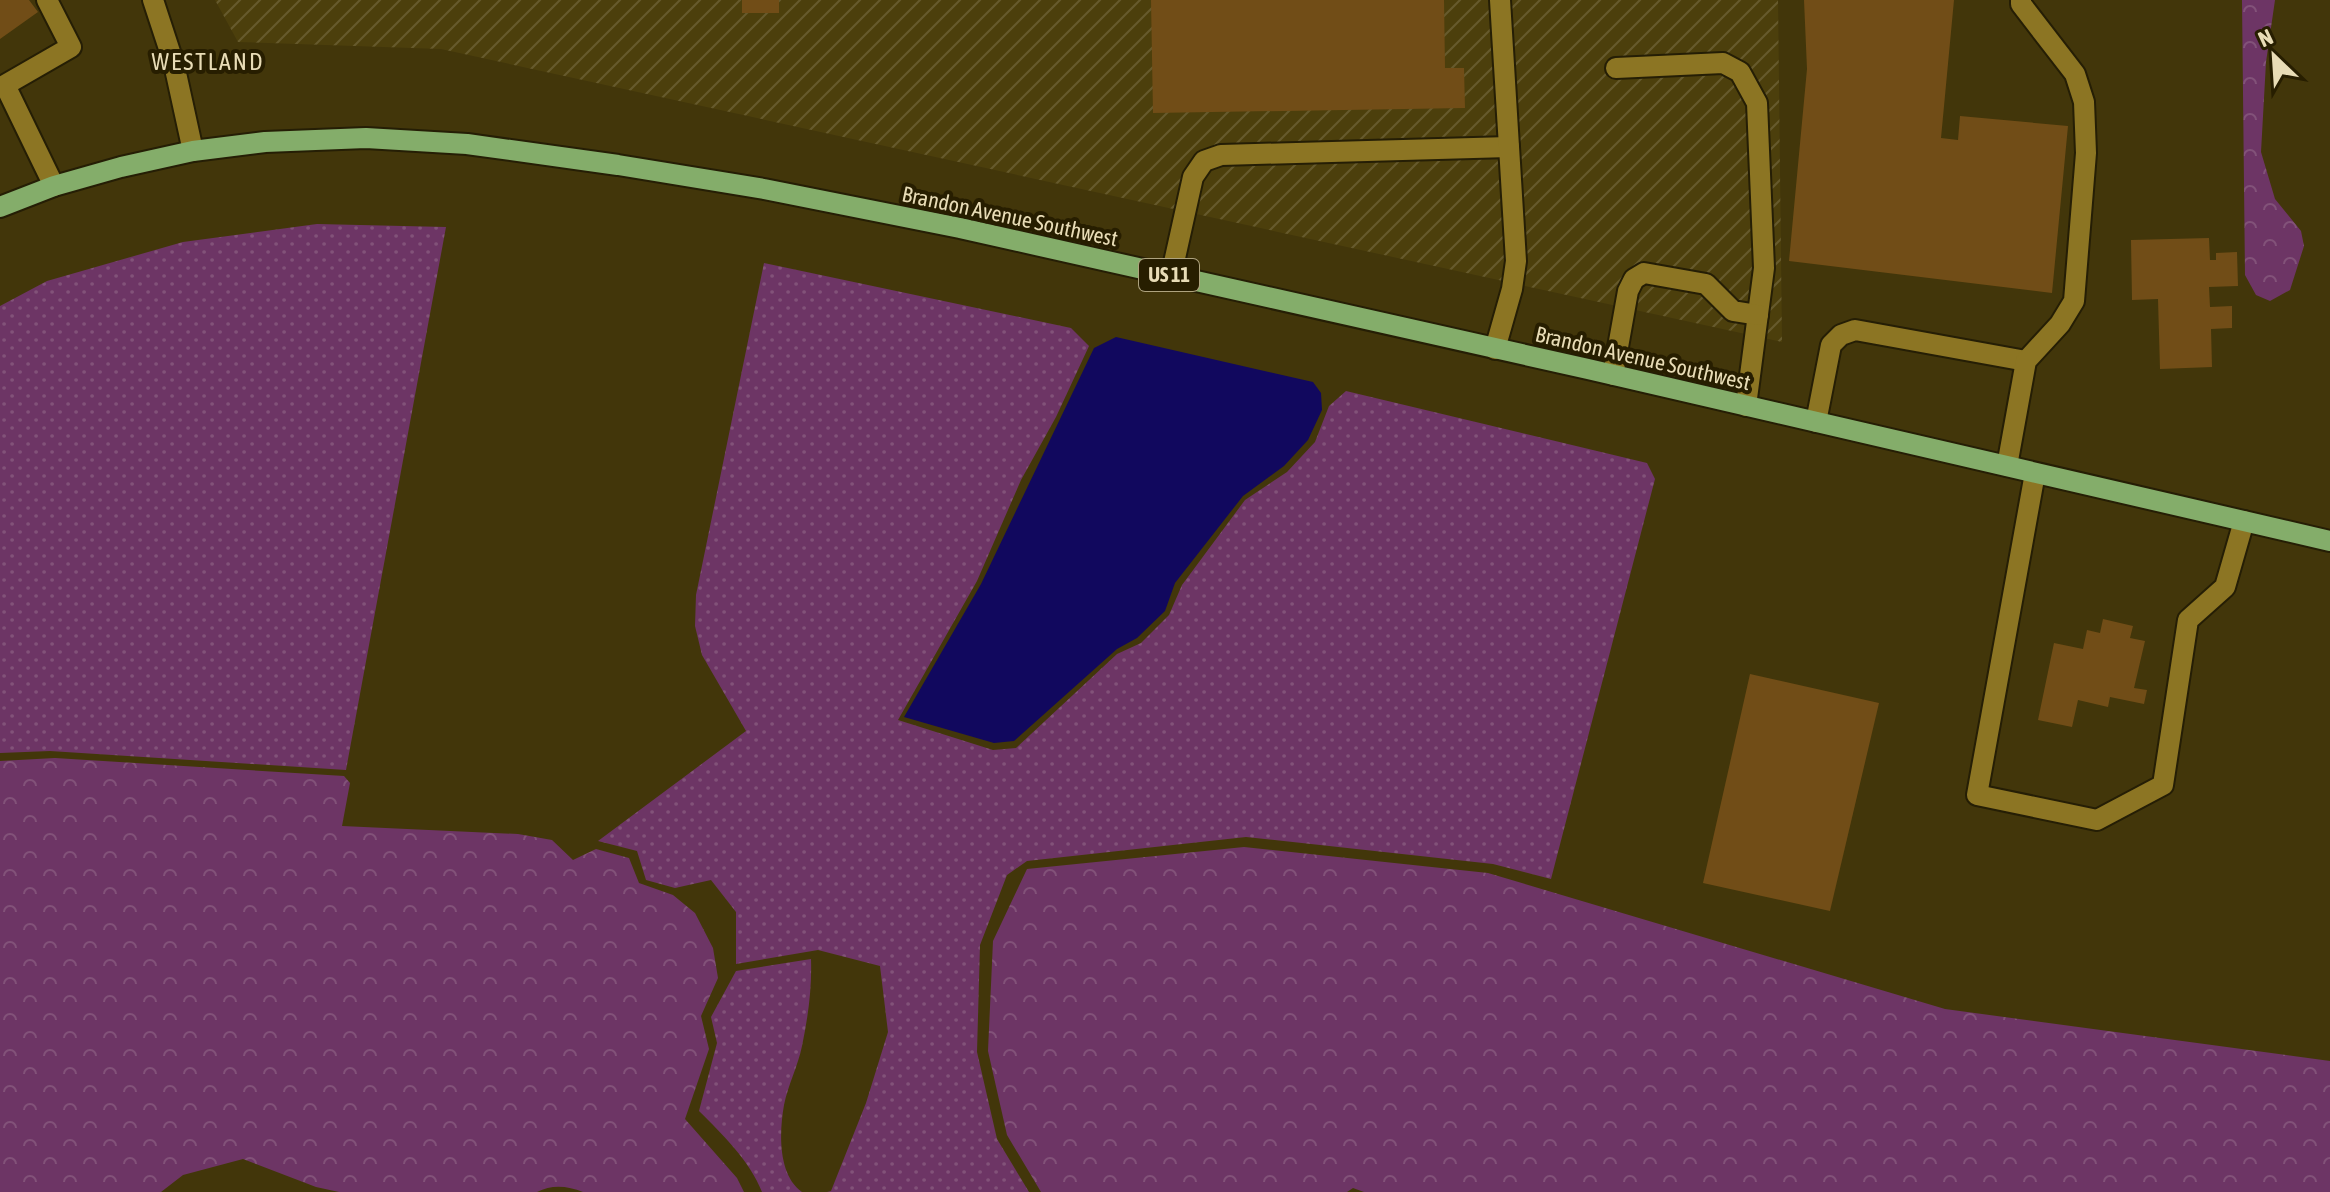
<svg xmlns="http://www.w3.org/2000/svg" width="2330" height="1192" font-family="'Asap Condensed',sans-serif">
<style>
.industrial{fill:url(#industrial-furrows)}
.grass{fill:url(#grass-dots)}
.forest{fill:url(#forest-crowns)}
.water{fill:#11085e}
.building{fill:#714d17}
.lines{fill:none;stroke-linecap:round;stroke-linejoin:round}
.minor-casing{stroke:#251e05;stroke-width:24}
.major-casing{stroke:#251e05;stroke-width:24}
.minor{stroke:#8c7523;stroke-width:20}
.major{stroke:#84ad6a;stroke-width:20}
.labels{text-anchor:middle;stroke-width:8;stroke-linejoin:round;paint-order:stroke}
.shield{fill:#271e00;stroke:#aea37f;stroke-width:2}
.shield-label{font-size:20px;font-weight:bold;fill:#e8dcb6}
.street-label{font-size:22px;fill:#e8dcb6;stroke:#271e00}
.neighbourhood-label{font-size:24px;letter-spacing:2px;fill:#e8dcb6;stroke:#271e00}
</style>
<defs>
<pattern id="industrial-furrows" width="10" height="10" patternUnits="userSpaceOnUse" patternTransform="scale(2)"><rect width="10" height="10" fill="#4c3f0c"/><path d="M-1 1l2-2M0 10L10 0M9 11l2-2" fill="none" stroke="#665a2d"/></pattern>
<pattern id="grass-dots" width="8" height="8" patternUnits="userSpaceOnUse" patternTransform="scale(2)"><rect width="8" height="8" fill="#6d3565"/><path d="M2 2h.1M6 6h.1" fill="none" stroke="#825279" stroke-width="1.8" stroke-linecap="round"/></pattern>
<pattern id="forest-crowns" width="20" height="18" patternUnits="userSpaceOnUse" patternTransform="scale(2)"><rect width="20" height="18" fill="#6d3565"/><path d="M2 6a3 3 0 1 1 6 0M12 15a3 3 0 1 1 6 0" fill="none" stroke="#825279"/></pattern>
</defs>
<rect width="100%" height="100%" fill="#42360a"/>
<!-- industrial -->
<polygon class="industrial" points="215,0 1778,0 1782,342 441,49 238,42"/>
<!-- grass -->
<g class="grass">
<polygon points="317,224 446,227 346,770 50,751 0,753 0,306 47,281 183,242"/>
<polygon points="764,263 1071,328 1089,346 1056,417 1021,480 977,581 898,720 993,750 1016,748 1117,654 1141,643 1169,615 1182,585 1245,500 1287,472 1315,442 1329,406 1346,391 1647,463 1655,479 1551,879 1493,864 1246,837 1027,861 1007,875 980,945 977,1052 997,1139 1029,1192 827,1192 831,1191 866,1103 888,1032 880,966 818,950 736,964 736,912 711,880 675,888 646,880 637,851 598,841 746,731 702,655 695,626 696,595"/>
<path d="M811,959c1,30 -3,58 -9,87 -4,20 -14,39 -18,59 -5,28 -6,70 18,87h-40c-12,-31 -40,-58 -63,-81l18,-68 -6,-26 25,-46z"/>
</g>
<!-- forest -->
<g class="forest">
<polygon points="2242,0 2275,0 2266,62 2261,152 2275,199 2301,231 2304,246 2290,290 2270,301 2256,295 2245,275"/>
<path d="M55,758l289,18 6,7 -8,43 176,8 34,6 21,20 23,-11 33,9 10,25 34,12 22,18 18,35 5,30 -17,38 8,33 -24,70 52,59 7,14h-161c-15,-6 -31,-8 -46,0h-198l-23,-5 -73,-28 -60,16 -22,17h-161v-431z"/>
<polygon points="1244,847 1488,873 1945,1009 2330,1061 2330,1192 1364,1192 1353,1188 1347,1192 1041,1192 1007,1135 988,1051 993,941 1027,869"/>
</g>
<!-- water -->
<polygon class="water" points="1116,337 1313,382 1321,393 1322,410 1308,440 1284,466 1243,496 1175,583 1165,611 1137,638 1117,649 1014,741 994,743 904,717 981,584 1094,348"/>
<!-- building -->
<g class="building">
<polygon points="0,0 29,0 38,12 0,39"/>
<rect x="742" y="0" width="37" height="13"/>
<polygon points="1151,0 1444,0 1445,68 1464,68 1465,108 1153,113"/>
<polygon points="1804,0 1954,0 1941,138 1958,140 1960,116 2068,126 2052,293 1789,261 1807,69"/>
<polygon points="2209,238 2210,260 2216,260 2216,253 2237,252 2238,286 2209,287 2210,307 2232,306 2232,328 2211,329 2212,367 2160,369 2158,299 2132,300 2131,240"/>
<polygon points="2103,619 2133,626 2130,638 2145,641 2134,688 2147,690 2144,704 2110,697 2108,707 2078,700 2072,727 2038,720 2054,643 2083,649 2087,630 2100,633"/>
<polygon points="1750,674 1879,703 1830,911 1703,883"/>
</g>
<g class="lines">
<!-- minor casing -->
<g class="minor-casing">
<g id="minor">
<polyline points="47,0 71,47 5,85 54,186"/>
<polyline points="153,0 174,64 193,151"/>
<polyline points="1616,68 1723,63 1740,72 1757,103 1764,268 1746,406"/>
<polyline points="1171,276 1193,177 1204,161 1221,155 1509,147"/>
<polyline points="1495,349 1512,289 1516,261 1500,0"/>
<polyline points="1613,375 1628,291 1634,279 1644,273 1706,284 1733,311 1758,315"/>
<polyline points="1816,422 1831,345 1841,335 1855,330 2026,361"/>
<polyline points="2007,466 2026,361 2060,324 2074,301 2086,153 2084,102 2075,74 2021,4 2021,0"/>
<polyline points="2035,473 1977,795 2097,820 2163,785 2188,620 2225,587 2244,521"/>
</g>
</g>
<!-- major casing -->
<g class="major-casing">
<polyline id="major" points="0,207 54,186 121,167 193,151 265,142 366,138 467,144 618,165 764,189 960,228 1588,369 2330,541"/>
</g>
<!-- minor -->
<use href="#minor" class="minor"/>
<!-- major -->
<use href="#major" class="major"/>
</g>
<g class="labels">
<!-- shield labels -->
<rect class="shield" x="1139" y="259" width="60" height="32" rx="6"/>
<g class="shield-label">
<text x="1169" y="282">US 11</text>
</g>
<!-- street labels -->
<g class="street-label">
<text transform="translate(1010 216) rotate(12)" y="8">Brandon Avenue Southwest</text>
<text transform="translate(1643 358) rotate(13)" y="8">Brandon Avenue Southwest</text>
</g>
<!-- neighbourhood labels -->
<g class="neighbourhood-label">
<text x="208" y="70">WESTLAND</text>
</g>
</g>
<!-- north arrow -->
<g transform="translate(2274 56) rotate(335)" stroke="#271e00" stroke-width="6" paint-order="stroke">
<path d="M0-6L14 30L0 20L-14 30Z" fill="#e8dcb6"/>
<text y="-12" font-size="22" font-weight="bold" text-anchor="middle" fill="#e8dcb6">N</text>
</g>
</svg>
